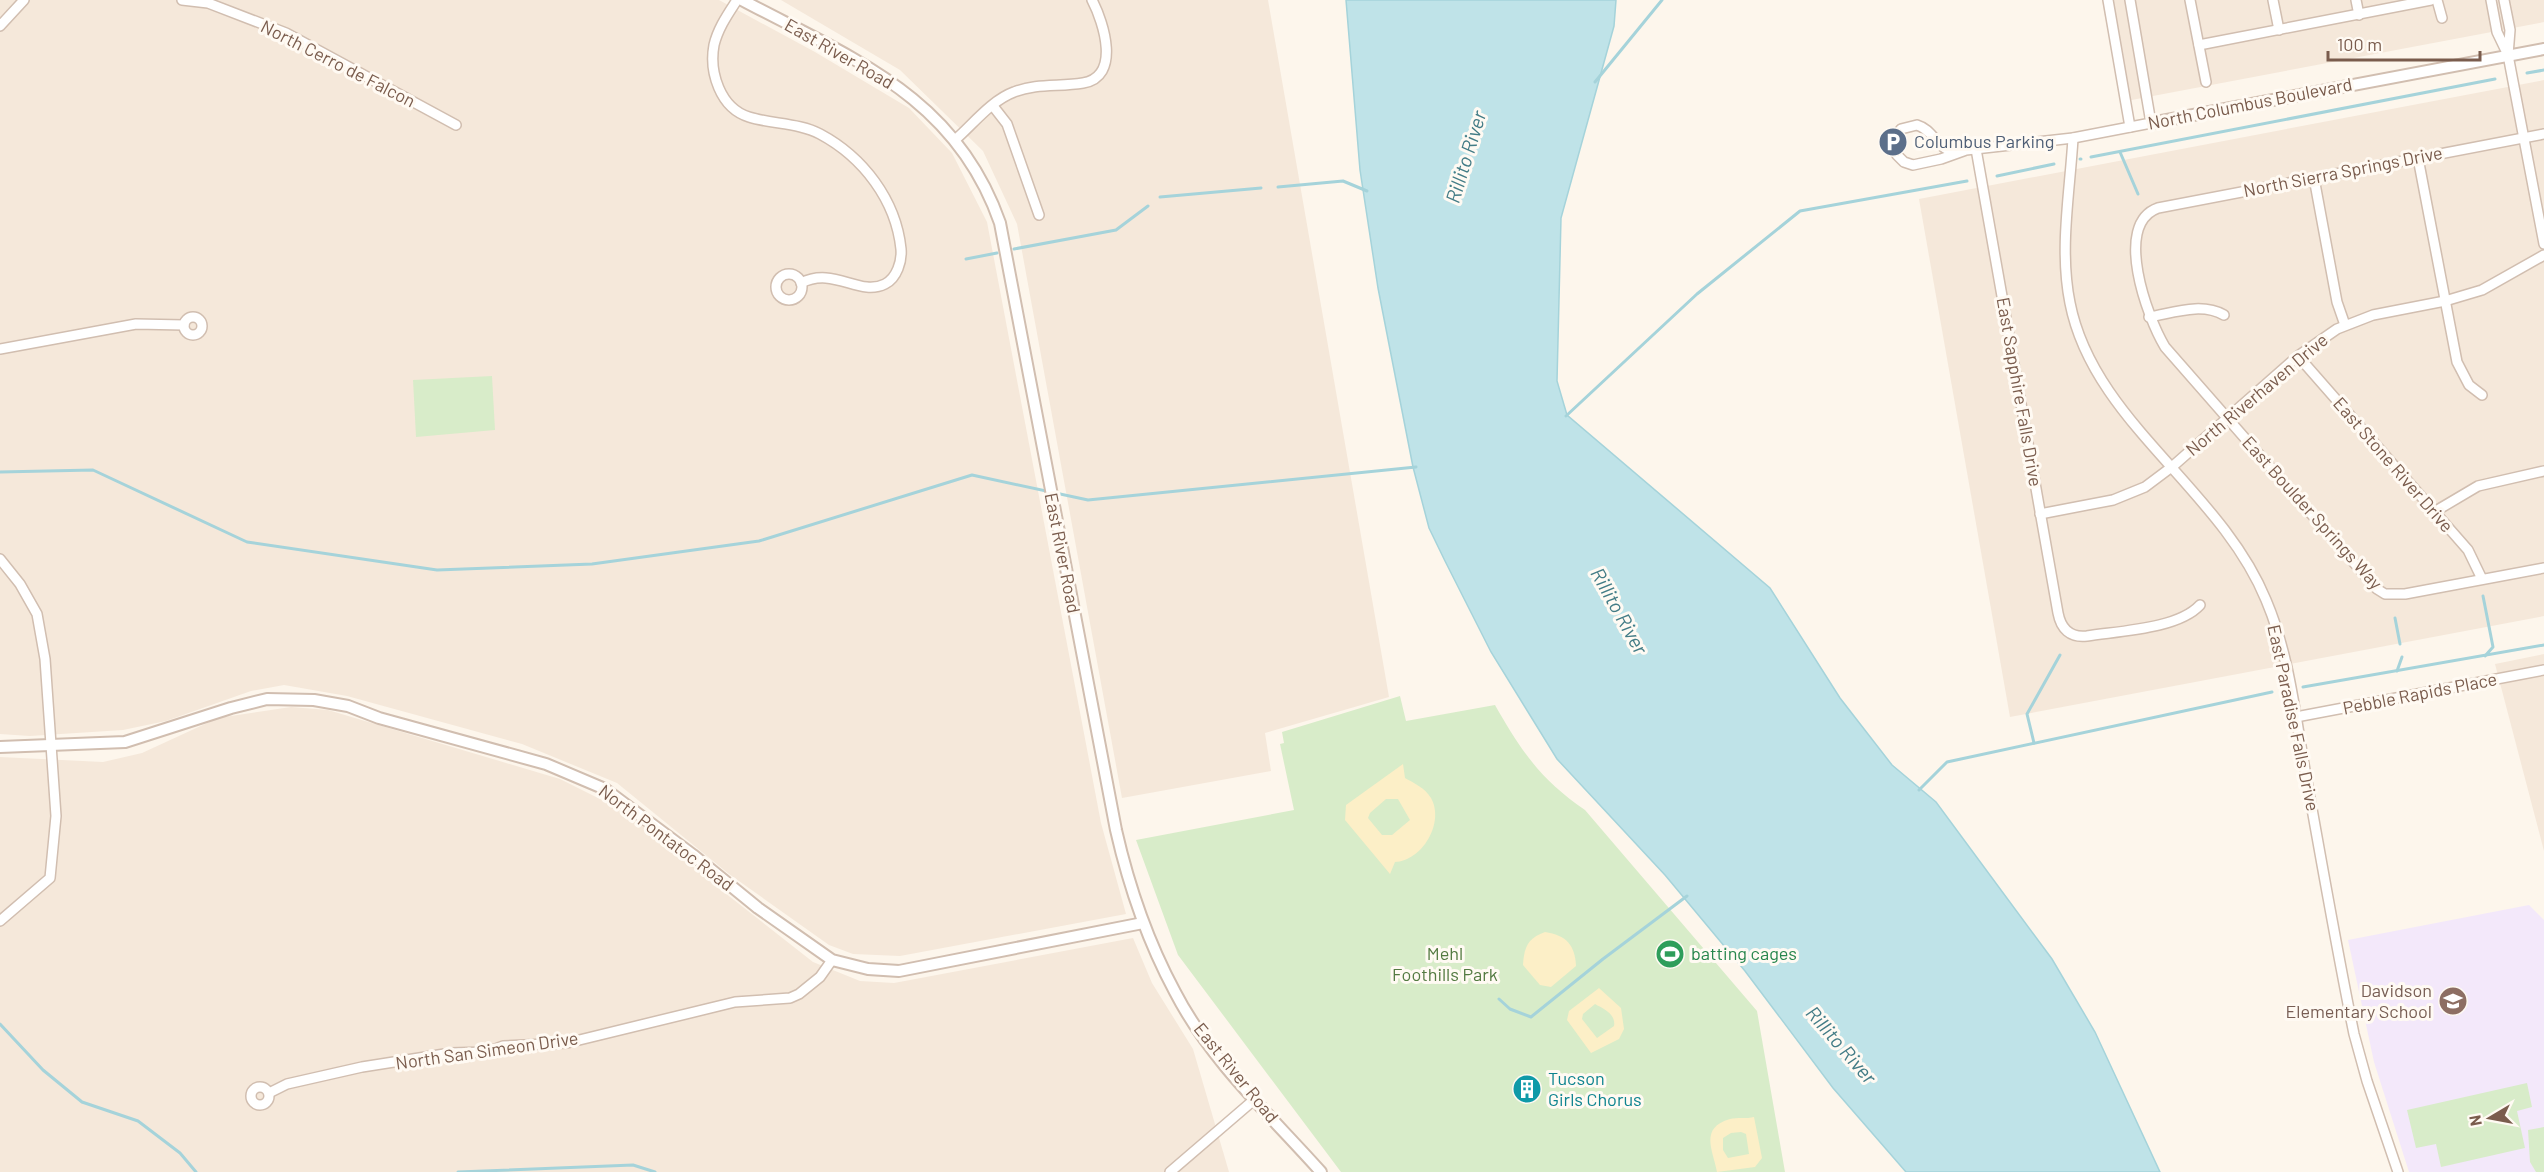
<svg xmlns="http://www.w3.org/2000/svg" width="2544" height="1172" font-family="Barlow,sans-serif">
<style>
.residential{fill:#f5e8da}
.education{fill:#f3e8fa}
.green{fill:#d8ecc9}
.sand{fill:#fcefc7;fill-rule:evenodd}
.water{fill:#bfe3e8;stroke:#a5d3da;stroke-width:1.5}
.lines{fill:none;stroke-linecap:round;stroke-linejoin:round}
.stream{stroke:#a5d3da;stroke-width:3}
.minor-casing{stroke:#d1beb0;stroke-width:12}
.tertiary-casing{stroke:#d1beb0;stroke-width:14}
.minor{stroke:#fff;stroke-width:9}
.tertiary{stroke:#fff;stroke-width:10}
.labels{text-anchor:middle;stroke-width:6;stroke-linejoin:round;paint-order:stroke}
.street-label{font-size:18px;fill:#7a5c4d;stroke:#fffaf3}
.service-label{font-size:18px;fill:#4e5e75;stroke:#fffaf3;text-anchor:start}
.park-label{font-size:18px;fill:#537a41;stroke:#fffaf3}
.leisure-label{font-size:18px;fill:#27864d;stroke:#fffaf3;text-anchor:start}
.education-label{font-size:18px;fill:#785e54;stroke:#fffaf3;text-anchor:end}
.culture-label{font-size:18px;fill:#0d838f;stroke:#fffaf3;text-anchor:start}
.water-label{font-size:20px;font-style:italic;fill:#437c86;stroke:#fffaf3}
</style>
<rect width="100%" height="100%" fill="#fdf6ec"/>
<!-- residential -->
<g class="residential">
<polygon points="0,0 719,0 815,52 909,108 952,153 987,222 1101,823 1126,914 900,956 853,954 829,945 729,874 617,783 522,744 347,696 284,685 251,691 166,721 123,730 30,736 0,734"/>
<polygon points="781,0 1268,0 1389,697 1265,733 1271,771 1122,798 1017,224 983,151 900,70"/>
<polygon points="2102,0 2544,0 2544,22 2121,102"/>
<polygon points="2544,80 2544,616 2010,717 1919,199"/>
<polygon points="2544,654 2544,851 2495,664"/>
<polygon points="291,707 328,710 560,779 612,805 653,832 711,882 813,962 860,981 894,983 1133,938 1152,983 1193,1049 1229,1172 0,1172 0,757 103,762 142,753 218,718"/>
</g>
<!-- education -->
<polygon class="education" points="2529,905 2544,920 2544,1172 2409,1172 2374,1062 2348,940"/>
<!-- green -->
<g class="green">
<polygon points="492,376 495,430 416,437 413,380"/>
<path d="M1400,696l6,25 89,-16c26,46 46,75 90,105l172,201 28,161h-444l-163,-217 -42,-115 158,-30 -14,-66 4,-1 -2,-11z"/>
<polygon points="2527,1083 2532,1107 2517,1111 2525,1148 2441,1167 2436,1144 2416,1148 2407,1110"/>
<polygon points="2544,1127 2544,1172 2536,1172 2530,1162 2528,1130"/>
</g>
<!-- sand -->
<g class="sand">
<path d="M1403,764l2,14c9,5 20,10 26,20 14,25 -9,63 -36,64l-5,12 -45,-54 1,-15zM1386,799h12l12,21 -18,15h-10l-14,-17 2,-5z"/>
<path d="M1545,932c21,3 30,13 31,34l-25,21 -11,-2 -17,-20c1,-18 5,-27 22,-33z"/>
<path d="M1599,988l22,20 3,21 -5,10 -28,14 -24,-33 2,-9zM1595,1004c9,5 21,10 19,22l-17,12 -15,-19 1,-5z"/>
<path d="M1754,1117l8,41 -7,9 -38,5c-4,-22 -18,-44 13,-53 7,-2 17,0 24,-2zM1741,1132l5,2 3,20 -21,4 -5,-8v-12l8,-5z"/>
</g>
<!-- water -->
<polygon class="water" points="1346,0 1616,0 1614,26 1561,218 1557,381 1567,415 1770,588 1840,698 1892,765 1936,802 2052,959 2095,1032 2160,1172 1906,1172 1833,1088 1745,971 1665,875 1557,759 1491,652 1445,561 1429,528 1413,467 1378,288 1360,170"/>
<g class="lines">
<!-- stream -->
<g class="stream">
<polyline points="2527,73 2544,70"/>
<polyline points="1595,82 1662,0"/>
<polyline points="2120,152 2138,194"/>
<polyline points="2091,157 2495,79"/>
<polyline points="2080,159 2081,159"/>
<polyline points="1997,176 2054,164"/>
<polyline points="1278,187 1343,181 1367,191"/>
<polyline points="1160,197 1261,188"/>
<polyline points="1014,249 1116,230 1148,206"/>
<polyline points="966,259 997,253"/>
<polyline points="1566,416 1697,294 1800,211 1967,181"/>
<polyline points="0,472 93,470 247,542 437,570 592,564 759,541 972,475 1088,500 1416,467"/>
<polyline points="2483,596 2493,647 2485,656"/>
<polyline points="2395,618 2400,644"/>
<polyline points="2397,671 2402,657"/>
<polyline points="2303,687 2544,645"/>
<polyline points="2034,743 2027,714 2060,655"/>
<polyline points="1919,790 1947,762 2272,692"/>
<polyline points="1499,999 1510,1009 1531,1017 1603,959 1687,896"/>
<polyline points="0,1024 43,1070 82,1102 138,1121 180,1153 196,1172"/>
<polyline points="458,1172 633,1165 655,1172"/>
</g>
<!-- minor casing -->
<g class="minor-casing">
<g id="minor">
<polyline points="182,0 208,3 286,33 456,125"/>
<path d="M737,0c-9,14 -19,28 -23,45 -5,27 6,63 35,72 22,7 51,6 71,17 43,23 76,66 81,115 1,12 -4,29 -16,35 -26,13 -51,-18 -84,-1"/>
<polyline points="2108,0 2130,127"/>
<polyline points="2190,0 2206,82"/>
<polyline points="2273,0 2279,30"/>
<polyline points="2356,0 2359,15"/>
<polyline points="2437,0 2442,18"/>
<polyline points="2491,0 2497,32 2508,55 2510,30 2504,0"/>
<polyline points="0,26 24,0"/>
<polyline points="2199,45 2431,0"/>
<polyline points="2508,55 2544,244"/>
<polyline points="993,106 1007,124 1039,215"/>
<path d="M2544,134l-386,74c-45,16 -11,109 7,139l212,242 8,5h20l139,-26"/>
<path d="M2073,138c-3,54 -14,111 -3,165 23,118 150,185 196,297 23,54 29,113 39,170 16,88 31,176 49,264l13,47 31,91"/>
<path d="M956,139c17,-15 36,-39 58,-47 23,-9 45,-5 69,-9 38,-6 21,-60 9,-83"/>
<path d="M1976,149l82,464c3,16 12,25 29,23 32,-5 91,-7 113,-31"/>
<path d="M1955,152c-19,-3 -21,-22 -38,-27l-16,4 -6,9 2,17 7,7 9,3 28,-6 25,-9 107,-12 78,-15 -21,-123"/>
<polyline points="2418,158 2457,362 2469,385 2482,395"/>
<polyline points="2314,178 2337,302 2345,325"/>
<circle cx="789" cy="287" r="13"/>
<circle cx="193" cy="326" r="9"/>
<path d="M2149,317c24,-4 52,-15 75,-2"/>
<polyline points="0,349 136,324 184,325"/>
<polyline points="2298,356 2468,550 2482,579"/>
<polyline points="2434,512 2478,486 2544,471"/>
<polyline points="2040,514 2113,500 2145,487 2173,466 2298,356 2337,329 2373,315 2445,301 2482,290 2544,255"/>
<polyline points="0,559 20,584 37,614 45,659 56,816 50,878 0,921"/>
<polyline points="2296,717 2544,670"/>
<circle cx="260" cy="1096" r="9"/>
<polyline points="269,1093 287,1084 362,1067 451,1053 487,1052 503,1046 567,1043 735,1002 790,998 799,994 820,977 832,960"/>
<polyline points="1170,1172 1255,1099"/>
</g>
</g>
<!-- tertiary casing -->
<g class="tertiary-casing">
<g id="tertiary">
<path d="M742,0c109,58 214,96 258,223l116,607c13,57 31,110 59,162 35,68 95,123 146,180"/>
<polyline points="2151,123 2544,49"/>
<polyline points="0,747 125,742 231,708 267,699 314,700 348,706 379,718 546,764 605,789 693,855 758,908 832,960 868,969 899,971 1143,923"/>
</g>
</g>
<!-- minor -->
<use href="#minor" class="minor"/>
<!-- tertiary -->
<use href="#tertiary" class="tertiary"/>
</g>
<!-- icons -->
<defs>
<g id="parking-disc" transform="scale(1.5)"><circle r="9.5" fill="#5c6f8a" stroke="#fffaf3"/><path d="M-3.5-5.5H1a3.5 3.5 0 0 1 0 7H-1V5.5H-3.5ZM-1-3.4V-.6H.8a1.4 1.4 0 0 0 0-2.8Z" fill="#fff"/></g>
<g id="stadium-disc" transform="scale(1.5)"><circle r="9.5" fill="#2e9e5b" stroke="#fffaf3"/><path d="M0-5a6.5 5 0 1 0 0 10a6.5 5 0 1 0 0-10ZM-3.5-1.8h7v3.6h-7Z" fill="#fff"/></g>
<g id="school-disc" transform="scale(1.5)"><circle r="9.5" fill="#8d6e63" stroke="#fffaf3"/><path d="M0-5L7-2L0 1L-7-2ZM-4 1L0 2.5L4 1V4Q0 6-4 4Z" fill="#fff"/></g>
<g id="building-disc" transform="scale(1.5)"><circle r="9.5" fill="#0f9aa8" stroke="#fffaf3"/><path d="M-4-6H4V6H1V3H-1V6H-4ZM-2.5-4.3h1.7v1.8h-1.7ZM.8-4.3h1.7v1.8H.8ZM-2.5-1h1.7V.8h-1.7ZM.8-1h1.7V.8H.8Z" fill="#fff"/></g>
</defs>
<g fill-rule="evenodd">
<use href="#parking-disc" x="1893" y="142"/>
<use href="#stadium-disc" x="1670" y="954"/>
<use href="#school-disc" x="2453" y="1001"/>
<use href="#building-disc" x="1527" y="1089"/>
</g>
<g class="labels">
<!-- street labels -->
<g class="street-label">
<text transform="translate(839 54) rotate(30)" y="6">East River Road</text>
<text transform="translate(338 64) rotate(27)" y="6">North Cerro de Falcon</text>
<text transform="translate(2250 104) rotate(-11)" y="6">North Columbus Boulevard</text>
<text transform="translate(2343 172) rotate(-11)" y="6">North Sierra Springs Drive</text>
<text transform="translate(2019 392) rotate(80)" y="6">East Sapphire Falls Drive</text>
<text transform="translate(2257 395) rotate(-40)" y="6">North Riverhaven Drive</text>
<text transform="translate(2393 465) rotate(49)" y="6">East Stone River Drive</text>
<text transform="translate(2312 513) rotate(48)" y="6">East Boulder Springs Way</text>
<text transform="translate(1062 553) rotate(79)" y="6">East River Road</text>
<text transform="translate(2420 694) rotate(-11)" y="6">Pebble Rapids Place</text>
<text transform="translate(2293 718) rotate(78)" y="6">East Paradise Falls Drive</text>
<text transform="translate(666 838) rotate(37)" y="6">North Pontatoc Road</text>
<text transform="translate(487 1051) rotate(-8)" y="6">North San Simeon Drive</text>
<text transform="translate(1236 1073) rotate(51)" y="6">East River Road</text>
</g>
<!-- service labels -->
<g class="service-label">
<text x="1914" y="148">Columbus Parking</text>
</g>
<!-- park labels -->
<g class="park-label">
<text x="1445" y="960">Mehl<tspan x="1445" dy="21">Foothills Park</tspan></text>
</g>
<!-- leisure labels -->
<g class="leisure-label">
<text x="1691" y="960">batting cages</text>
</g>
<!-- education labels -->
<g class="education-label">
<text x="2432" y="997">Davidson<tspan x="2432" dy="21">Elementary School</tspan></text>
</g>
<!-- culture labels -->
<g class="culture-label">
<text x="1548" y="1085">Tucson<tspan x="1548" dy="21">Girls Chorus</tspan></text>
</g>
<!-- water labels -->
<g class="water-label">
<text transform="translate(1466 157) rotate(-73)" y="7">Rillito River</text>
<text transform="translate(1619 611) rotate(61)" y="7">Rillito River</text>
<text transform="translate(1841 1045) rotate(49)" y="7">Rillito River</text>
</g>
</g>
<!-- north arrow -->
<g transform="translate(2490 1118) rotate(260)" stroke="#fffaf3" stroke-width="4.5" paint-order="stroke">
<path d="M0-4.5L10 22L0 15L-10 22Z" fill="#7a5c4d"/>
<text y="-9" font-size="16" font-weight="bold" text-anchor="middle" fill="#7a5c4d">N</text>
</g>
<!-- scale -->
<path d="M2328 51v9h152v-9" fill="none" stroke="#7a5c4d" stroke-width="3"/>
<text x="2337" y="51" font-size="18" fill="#7a5c4d" stroke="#fffaf3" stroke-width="4.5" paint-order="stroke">100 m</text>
</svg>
